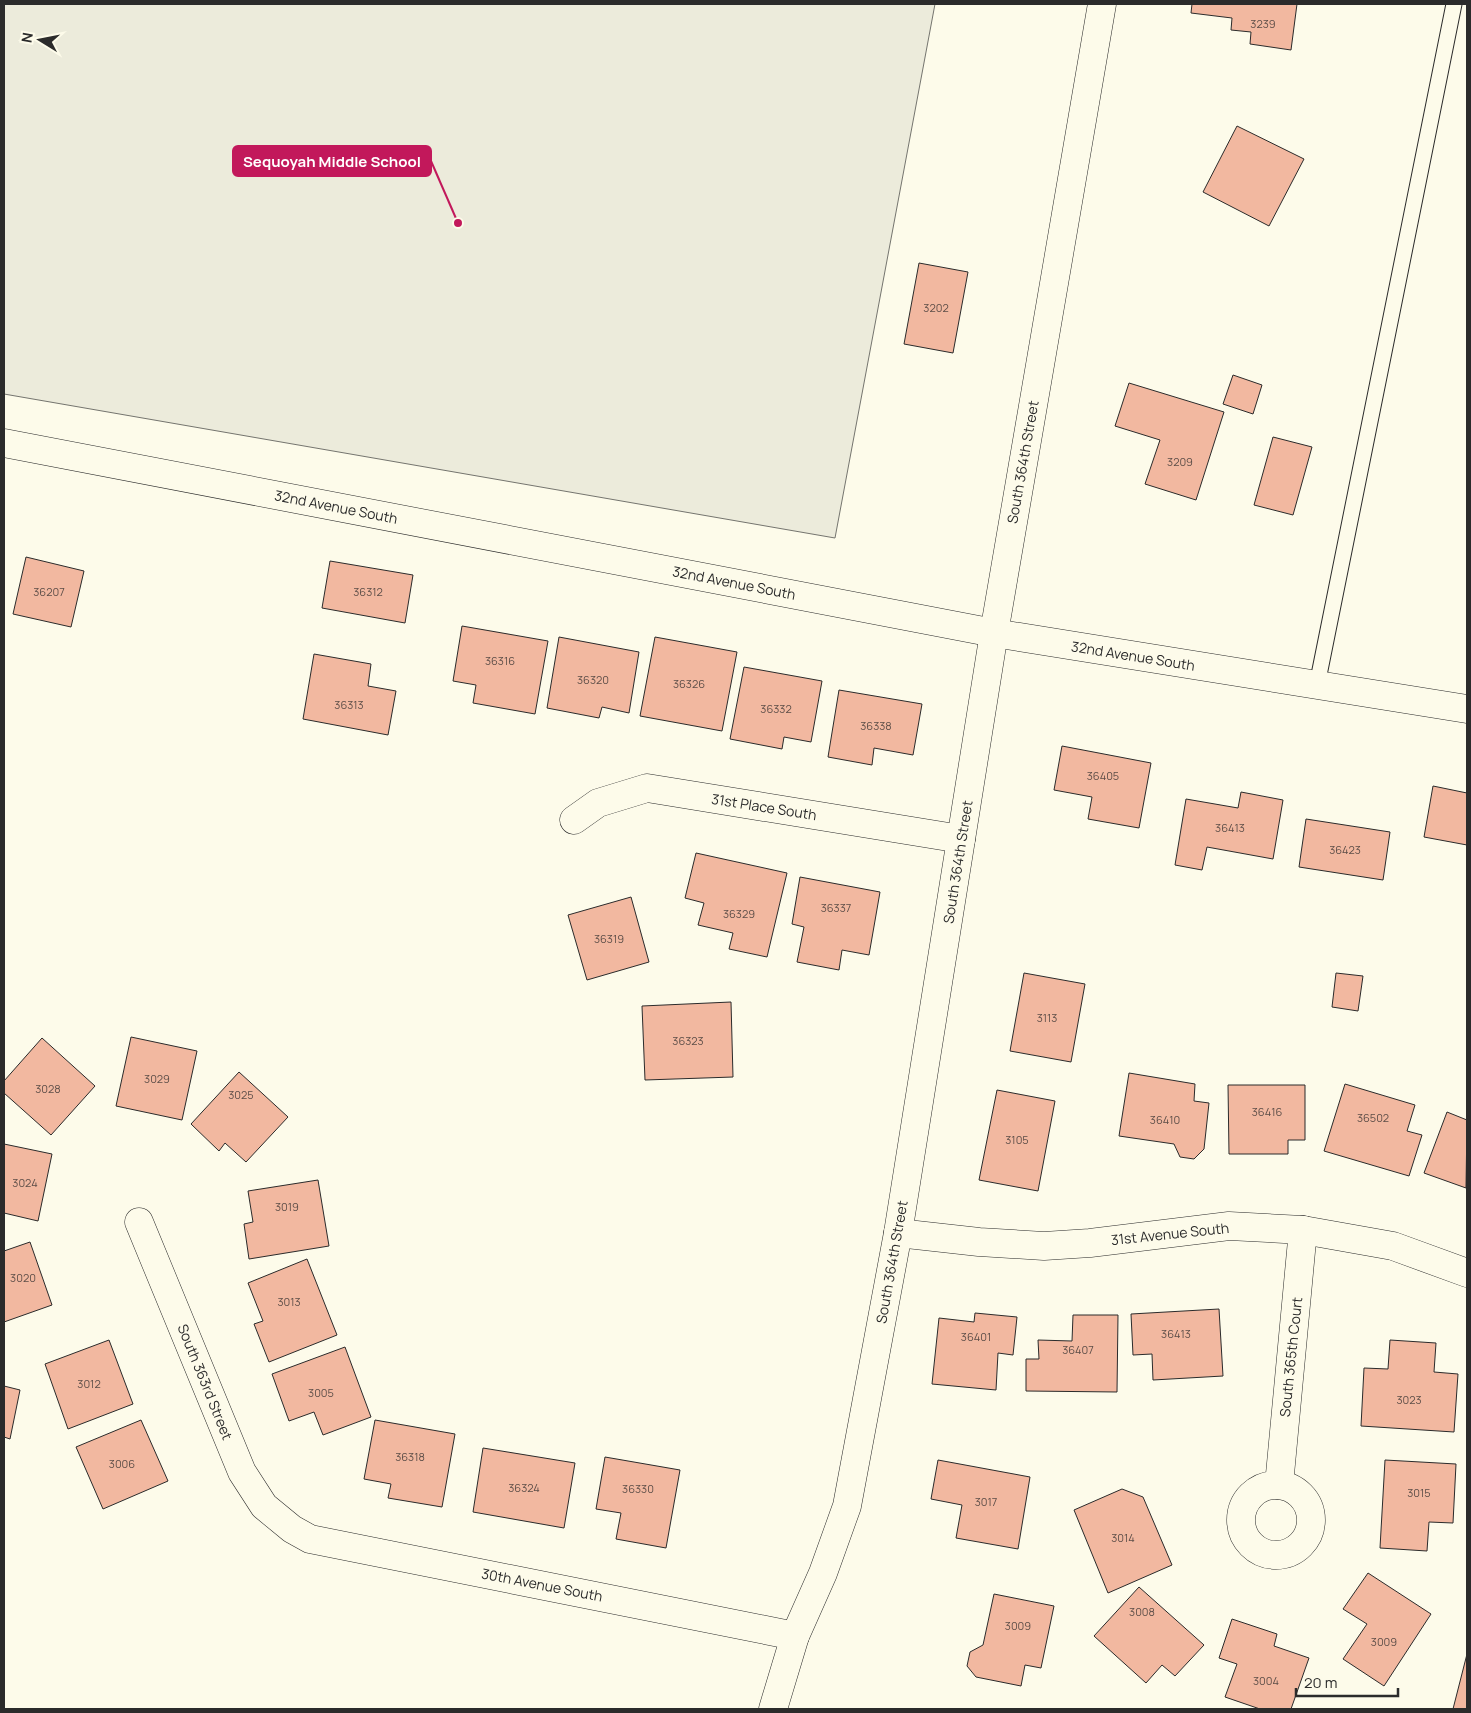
<svg xmlns="http://www.w3.org/2000/svg" width="1471" height="1713" font-family="Manrope,sans-serif">
<style>
.green{fill:#ecebdb;stroke:#74746e}
.building{fill:#f2b8a0;stroke:#2b2b2b}
.lines{fill:none;stroke-linecap:round;stroke-linejoin:round}
.service-casing{stroke:#2b2b2b;stroke-width:17}
.minor-casing{stroke:#2b2b2b;stroke-width:29}
.tertiary-casing{stroke:#2b2b2b;stroke-width:29}
.service{stroke:#fdfbea;stroke-width:15}
.minor{stroke:#fdfbea;stroke-width:28}
.tertiary{stroke:#fdfbea;stroke-width:28}
.labels{text-anchor:middle;stroke-width:4;stroke-linejoin:round;paint-order:stroke}
.number-label{font-size:11px;fill:#5d4e48}
.street-label{font-size:14px;fill:#2b2b2b;stroke:#fdfbea}
.leader{fill:none;stroke:#c2185b;stroke-width:2}
.callout-dot{fill:#c2185b;stroke:#fdfbea;stroke-width:2}
.callout{fill:#c2185b;stroke:#c2185b;stroke-width:2}
.callout-label{font-size:15px;text-anchor:middle;font-weight:bold;fill:#fff}
</style>
<rect width="100%" height="100%" fill="#fdfbea"/>
<!-- green -->
<polygon class="green" points="4,4 935,4 835,538 4,394"/>
<!-- building -->
<g class="building">
<polygon points="1192,4 1297,4 1291,50 1250,44 1251,32 1231,30 1232,18 1191,13"/>
<polygon points="1237,126 1304,159 1269,226 1203,192"/>
<polygon points="919,263 968,272 953,353 904,344"/>
<polygon points="1233,375 1262,385 1253,414 1223,404"/>
<polygon points="1129,383 1224,412 1196,500 1145,484 1160,440 1115,426"/>
<polygon points="1273,437 1312,447 1293,515 1254,505"/>
<polygon points="26,557 84,571 71,627 13,614"/>
<polygon points="330,561 413,575 405,623 322,608"/>
<polygon points="462,626 548,641 535,714 473,703 476,685 453,681"/>
<polygon points="559,637 639,652 629,713 602,707 599,718 547,708"/>
<polygon points="655,637 737,652 722,731 640,716"/>
<polygon points="314,654 371,664 368,686 396,691 388,735 303,719"/>
<polygon points="744,667 822,681 811,742 784,737 782,749 730,739"/>
<polygon points="839,690 922,704 913,755 874,748 872,765 828,757"/>
<polygon points="1062,746 1151,763 1139,828 1088,819 1092,797 1054,790"/>
<polygon points="1433,786 1467,793 1467,845 1424,837"/>
<polygon points="1241,792 1283,800 1273,859 1207,847 1202,870 1175,865 1186,799 1238,808"/>
<polygon points="1306,819 1390,832 1383,880 1299,867"/>
<polygon points="696,853 787,873 767,957 729,949 733,933 698,925 704,903 685,898"/>
<polygon points="800,877 880,892 869,955 842,950 839,970 797,962 804,927 792,924"/>
<polygon points="631,897 649,962 587,980 568,915"/>
<polygon points="1024,973 1085,984 1071,1062 1010,1051"/>
<polygon points="1336,973 1363,976 1358,1011 1332,1007"/>
<polygon points="731,1002 733,1077 645,1080 642,1006"/>
<polygon points="131,1037 197,1051 182,1120 116,1106"/>
<polygon points="42,1038 95,1086 51,1135 4,1093 4,1081"/>
<polygon points="239,1072 288,1117 246,1162 225,1143 219,1151 191,1124"/>
<polygon points="1129,1073 1195,1084 1194,1101 1209,1103 1204,1149 1194,1159 1180,1157 1174,1144 1119,1136"/>
<polygon points="1345,1084 1415,1105 1407,1131 1422,1135 1409,1176 1324,1151"/>
<polygon points="1228,1085 1305,1085 1305,1140 1288,1140 1288,1154 1229,1154"/>
<polygon points="997,1090 1055,1101 1038,1191 979,1180"/>
<polygon points="1447,1112 1467,1120 1466,1188 1424,1173"/>
<polygon points="4,1144 52,1154 38,1221 4,1213"/>
<polygon points="318,1180 329,1246 249,1259 244,1224 253,1222 248,1191"/>
<polygon points="30,1242 52,1305 4,1322 4,1251"/>
<polygon points="307,1259 337,1335 269,1362 254,1324 263,1321 248,1283"/>
<polygon points="1219,1309 1223,1376 1153,1380 1152,1354 1133,1355 1131,1314"/>
<polygon points="975,1313 1017,1317 1013,1355 998,1353 996,1390 932,1384 939,1318 974,1322"/>
<polygon points="1073,1315 1118,1315 1117,1392 1026,1391 1026,1359 1039,1359 1038,1340 1072,1341"/>
<polygon points="109,1340 133,1404 68,1429 45,1364"/>
<polygon points="1390,1340 1436,1343 1434,1372 1458,1374 1454,1432 1361,1426 1364,1368 1388,1369"/>
<polygon points="345,1347 371,1417 323,1435 314,1412 289,1421 272,1374"/>
<polygon points="4,1386 20,1390 10,1439 4,1437"/>
<polygon points="141,1420 168,1481 103,1509 76,1447"/>
<polygon points="375,1420 455,1434 442,1507 388,1498 391,1484 364,1479"/>
<polygon points="483,1448 575,1463 564,1528 473,1512"/>
<polygon points="605,1457 680,1470 666,1548 616,1539 621,1513 596,1509"/>
<polygon points="938,1460 1030,1477 1018,1549 956,1538 962,1505 931,1499"/>
<polygon points="1385,1460 1456,1464 1453,1523 1429,1522 1427,1551 1380,1548"/>
<polygon points="1122,1489 1143,1497 1172,1565 1108,1593 1074,1510"/>
<polygon points="1368,1573 1431,1614 1384,1686 1343,1659 1367,1624 1343,1609"/>
<polygon points="1139,1587 1204,1645 1175,1676 1162,1665 1146,1683 1094,1636"/>
<polygon points="994,1594 1054,1606 1041,1668 1025,1665 1021,1686 976,1677 967,1666 970,1652 983,1645"/>
<polygon points="1232,1619 1277,1634 1274,1646 1309,1658 1291,1709 1260,1709 1225,1697 1237,1664 1219,1658"/>
<polygon points="1467,1654 1467,1709 1453,1709"/>
</g>
<g class="lines">
<!-- service casing -->
<g class="service-casing">
<polyline id="service" points="1317,685 1454,4"/>
</g>
<!-- minor casing -->
<g class="minor-casing">
<g id="minor">
<polyline points="574,820 598,803 647,788 961,839"/>
<polyline points="139,1222 242,1472 264,1506 292,1529 310,1539 795,1636"/>
<polyline points="898,1233 979,1242 1044,1246 1090,1243 1229,1226 1303,1230 1393,1246 1467,1273"/>
<polyline points="1279,1485 1303,1230"/>
<circle cx="1276" cy="1520" r="35"/>
<polyline points="773,1709 795,1636 823,1573 847,1506 898,1233 994,633 1102,4"/>
</g>
</g>
<!-- tertiary casing -->
<g class="tertiary-casing">
<polyline id="tertiary" points="4,443 994,633 1467,709"/>
</g>
<!-- service -->
<use href="#service" class="service"/>
<!-- minor -->
<use href="#minor" class="minor"/>
<!-- tertiary -->
<use href="#tertiary" class="tertiary"/>
</g>
<g class="labels">
<!-- number labels -->
<g class="number-label">
<text x="1263" y="28">3239</text>
<text x="936" y="312">3202</text>
<text x="1180" y="466">3209</text>
<text x="49" y="596">36207</text>
<text x="368" y="596">36312</text>
<text x="500" y="665">36316</text>
<text x="593" y="684">36320</text>
<text x="689" y="688">36326</text>
<text x="349" y="709">36313</text>
<text x="776" y="713">36332</text>
<text x="876" y="730">36338</text>
<text x="1103" y="780">36405</text>
<text x="1230" y="832">36413</text>
<text x="1345" y="854">36423</text>
<text x="836" y="912">36337</text>
<text x="739" y="918">36329</text>
<text x="609" y="943">36319</text>
<text x="1047" y="1022">3113</text>
<text x="688" y="1045">36323</text>
<text x="157" y="1083">3029</text>
<text x="48" y="1093">3028</text>
<text x="241" y="1099">3025</text>
<text x="1267" y="1116">36416</text>
<text x="1373" y="1122">36502</text>
<text x="1165" y="1124">36410</text>
<text x="1017" y="1144">3105</text>
<text x="25" y="1187">3024</text>
<text x="287" y="1211">3019</text>
<text x="23" y="1282">3020</text>
<text x="289" y="1306">3013</text>
<text x="1176" y="1338">36413</text>
<text x="976" y="1341">36401</text>
<text x="1078" y="1354">36407</text>
<text x="89" y="1388">3012</text>
<text x="321" y="1397">3005</text>
<text x="1409" y="1404">3023</text>
<text x="410" y="1461">36318</text>
<text x="122" y="1468">3006</text>
<text x="524" y="1492">36324</text>
<text x="638" y="1493">36330</text>
<text x="1419" y="1497">3015</text>
<text x="986" y="1506">3017</text>
<text x="1123" y="1542">3014</text>
<text x="1142" y="1616">3008</text>
<text x="1018" y="1630">3009</text>
<text x="1384" y="1646">3009</text>
<text x="1266" y="1685">3004</text>
</g>
<!-- street labels -->
<g class="street-label">
<text transform="translate(1023 462) rotate(-80)" y="5">South 364th Street</text>
<text transform="translate(336 507) rotate(11)" y="5">32nd Avenue South</text>
<text transform="translate(734 583) rotate(11)" y="5">32nd Avenue South</text>
<text transform="translate(1133 656) rotate(9)" y="5">32nd Avenue South</text>
<text transform="translate(764 807) rotate(9)" y="5">31st Place South</text>
<text transform="translate(958 862) rotate(-81)" y="5">South 364th Street</text>
<text transform="translate(1170 1234) rotate(-6)" y="5">31st Avenue South</text>
<text transform="translate(892 1262) rotate(-80)" y="5">South 364th Street</text>
<text transform="translate(1291 1357) rotate(-84)" y="5">South 365th Court</text>
<text transform="translate(205 1382) rotate(68)" y="5">South 363rd Street</text>
<text transform="translate(542 1585) rotate(11)" y="5">30th Avenue South</text>
</g>
</g>
<!-- callouts -->
<path class="leader" d="M458 223L431 161"/>
<circle class="callout-dot" cx="458" cy="223" r="5"/>
<rect class="callout" x="233" y="146" width="198" height="30" rx="5"/>
<g class="callout-label">
<text x="332" y="167">Sequoyah Middle School</text>
</g>
<!-- border -->
<rect width="1471" height="1713" fill="none" stroke="#2b2b2b" stroke-width="10"/>
<!-- north arrow -->
<g transform="translate(40 40) rotate(280)" stroke="#fdfbea" stroke-width="4" paint-order="stroke">
<path d="M0-4L9 19L0 12L-9 19Z" fill="#2b2b2b"/>
<text y="-8" font-size="14" font-weight="bold" text-anchor="middle" fill="#2b2b2b">N</text>
</g>
<!-- scale -->
<path d="M1296 1688v8h102v-8" fill="none" stroke="#2b2b2b" stroke-width="2.5"/>
<text x="1304" y="1688" font-size="15" fill="#2b2b2b" stroke="#fdfbea" stroke-width="4" paint-order="stroke">20 m</text>
</svg>
